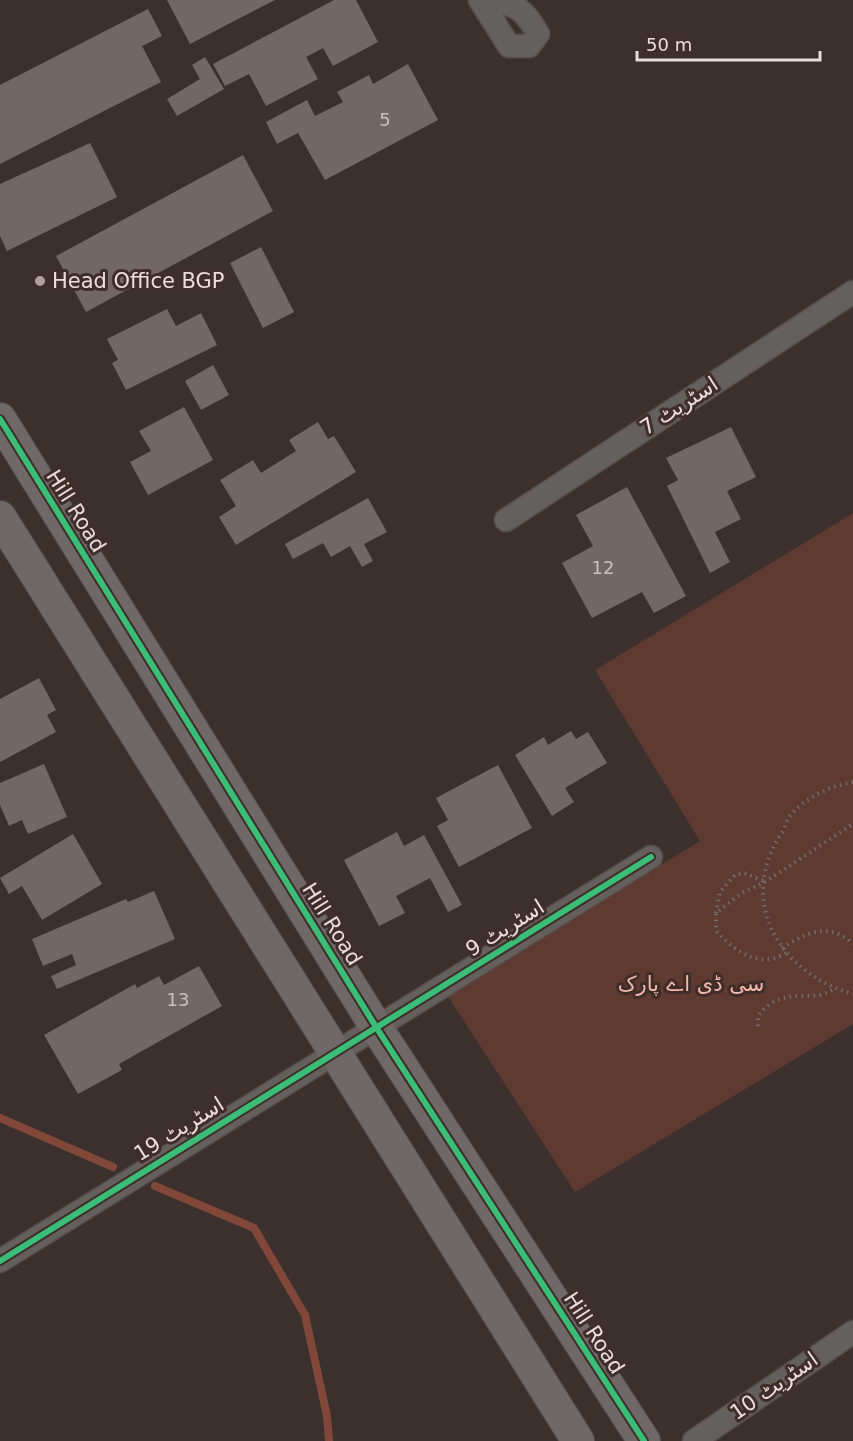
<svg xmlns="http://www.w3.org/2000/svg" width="853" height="1441" font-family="'DejaVu Sans',Vazirmatn,sans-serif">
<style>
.green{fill:#5e3a31}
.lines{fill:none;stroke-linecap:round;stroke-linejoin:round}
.stream{stroke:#814839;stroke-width:8}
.building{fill:#716866}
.street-casing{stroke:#564d4b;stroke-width:25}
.secondary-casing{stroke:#564d4b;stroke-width:34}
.path{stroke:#726d6c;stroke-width:4;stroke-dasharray:1.5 4.5;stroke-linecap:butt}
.street{stroke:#64605e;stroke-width:22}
.secondary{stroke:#6e6968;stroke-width:32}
.cycleway-casing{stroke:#402d29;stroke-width:10}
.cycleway{stroke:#3abd76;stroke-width:6}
.poi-dot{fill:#ada19e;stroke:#402d29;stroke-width:2}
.labels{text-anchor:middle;stroke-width:6;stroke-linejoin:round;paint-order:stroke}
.number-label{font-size:18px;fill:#ccc0be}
.poi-label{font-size:21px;fill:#eadedb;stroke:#402d29;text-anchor:start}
.street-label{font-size:21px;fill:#eadedb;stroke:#402d29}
.park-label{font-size:21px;fill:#f4b9aa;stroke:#402d29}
</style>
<rect width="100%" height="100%" fill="#3b302e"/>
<!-- green -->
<polygon class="green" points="853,513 853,1024 575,1192 447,995 700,841 595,670"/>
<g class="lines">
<!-- stream -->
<g class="stream">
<polyline points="0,1118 113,1167"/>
<polyline points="155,1186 254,1228 305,1315 327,1416 329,1441"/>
</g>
</g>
<!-- building -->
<g class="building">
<polygon points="167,0 275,0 190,44"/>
<polygon points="334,0 356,0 378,42 333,66 323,48 306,57 318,79 266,106 249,74 225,86 213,64"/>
<polygon points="148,9 162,36 142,46 161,82 0,164 0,85"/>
<polygon points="205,57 224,89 177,116 167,99 200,79 192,65"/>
<polygon points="408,64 438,120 325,180 298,133 277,144 266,122 307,100 315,116 343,102 337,92 369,75 373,84"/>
<polygon points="90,143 117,197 7,251 0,236 0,184"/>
<polygon points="243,155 273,211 86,312 56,256"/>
<polygon points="261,247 294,312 263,328 230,263"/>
<polygon points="167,309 176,326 201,313 217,345 126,390 112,363 118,360 107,339"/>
<polygon points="213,365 229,395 201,410 185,381"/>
<polygon points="184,407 213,460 148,495 130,462 151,451 139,431"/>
<polygon points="318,422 328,439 334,436 356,472 236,545 219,517 236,506 220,480 253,460 261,473 296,451 289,440"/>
<polygon points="731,427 756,477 727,491 741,519 715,532 730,562 710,573 667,486 678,480 666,458"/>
<polygon points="627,487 686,596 654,613 642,592 592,618 562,563 593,546 576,515"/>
<polygon points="368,498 387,532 364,544 373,561 362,567 350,546 331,557 323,543 293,559 285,544"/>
<polygon points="39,678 56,710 47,715 56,732 0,762 0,699"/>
<polygon points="571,731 576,739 588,732 607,763 565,788 574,802 552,816 515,755 544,737 548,745"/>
<polygon points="44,764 67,817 28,834 22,820 9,826 0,805 0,783"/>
<polygon points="498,765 532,828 459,867 437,826 448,820 436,798"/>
<polygon points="397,832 404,846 424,835 462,905 448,912 430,878 396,896 405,913 379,926 344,860"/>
<polygon points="73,834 102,884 42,920 22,886 9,894 0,878"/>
<polygon points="154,891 175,939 57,989 51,976 76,965 72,954 43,966 32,939 126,899 128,902"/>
<polygon points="199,966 222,1006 119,1064 122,1070 78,1094 44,1035 135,984 137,988 159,976 164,985"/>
</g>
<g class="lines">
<!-- street casing -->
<g class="street-casing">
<g id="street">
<path d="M480,0l29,46h20l9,-12c-14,-26 -24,-32 -53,-32"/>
<polyline points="506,520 853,292"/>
<polyline points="0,1261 651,857"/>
<polyline points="694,1441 853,1332"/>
</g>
</g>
<!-- secondary casing -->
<g class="secondary-casing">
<g id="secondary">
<polyline points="0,419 376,1027 644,1441"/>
<polyline points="0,517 578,1441"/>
</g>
</g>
<!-- path -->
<g class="path">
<path d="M853,782c-23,4 -49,16 -64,35 -3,5 -4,12 -8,17 -45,68 0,140 72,160"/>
<polyline points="716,913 720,892 735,875 744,873 764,881"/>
<path d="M782,948c24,-15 47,-27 71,-4"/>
<path d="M786,953c-27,17 -52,-3 -70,-22v-18l26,-20 23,-11 88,-58"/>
<path d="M758,1026v-10c26,-34 58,-10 76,-28"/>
</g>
<!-- street -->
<use href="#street" class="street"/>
<!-- secondary -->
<use href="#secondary" class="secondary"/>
<!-- cycleway casing -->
<g class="cycleway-casing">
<g id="cycleway">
<polyline points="0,419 376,1027 644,1441"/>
<polyline points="0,1261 651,857"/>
</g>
</g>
<!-- cycleway -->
<use href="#cycleway" class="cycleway"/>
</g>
<!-- markers -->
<circle class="poi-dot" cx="40" cy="281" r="6"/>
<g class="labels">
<!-- number labels -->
<g class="number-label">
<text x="385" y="126">5</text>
<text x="603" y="574">12</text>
<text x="178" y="1006">13</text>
</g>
<!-- poi labels -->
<g class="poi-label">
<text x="52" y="288">Head Office BGP</text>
</g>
<!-- street labels -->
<g class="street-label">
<text transform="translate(679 406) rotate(-33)" y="7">اسٹریٹ 7</text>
<text transform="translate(76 511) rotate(58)" y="7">Hill Road</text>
<text transform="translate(332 924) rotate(58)" y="7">Hill Road</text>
<text transform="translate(505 928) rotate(-32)" y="7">اسٹریٹ 9</text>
<text transform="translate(179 1129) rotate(-32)" y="7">اسٹریٹ 19</text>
<text transform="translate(594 1333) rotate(57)" y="7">Hill Road</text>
<text transform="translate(774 1386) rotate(-35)" y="7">اسٹریٹ 10</text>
</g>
<!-- park labels -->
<g class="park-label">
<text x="691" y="991">سی ڈی اے پارک</text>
</g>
</g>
<!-- scale -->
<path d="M637 51v9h183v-9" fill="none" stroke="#eadedb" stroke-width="3"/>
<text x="646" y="51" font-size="18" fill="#eadedb" stroke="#402d29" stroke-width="4.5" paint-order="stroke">50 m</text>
</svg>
